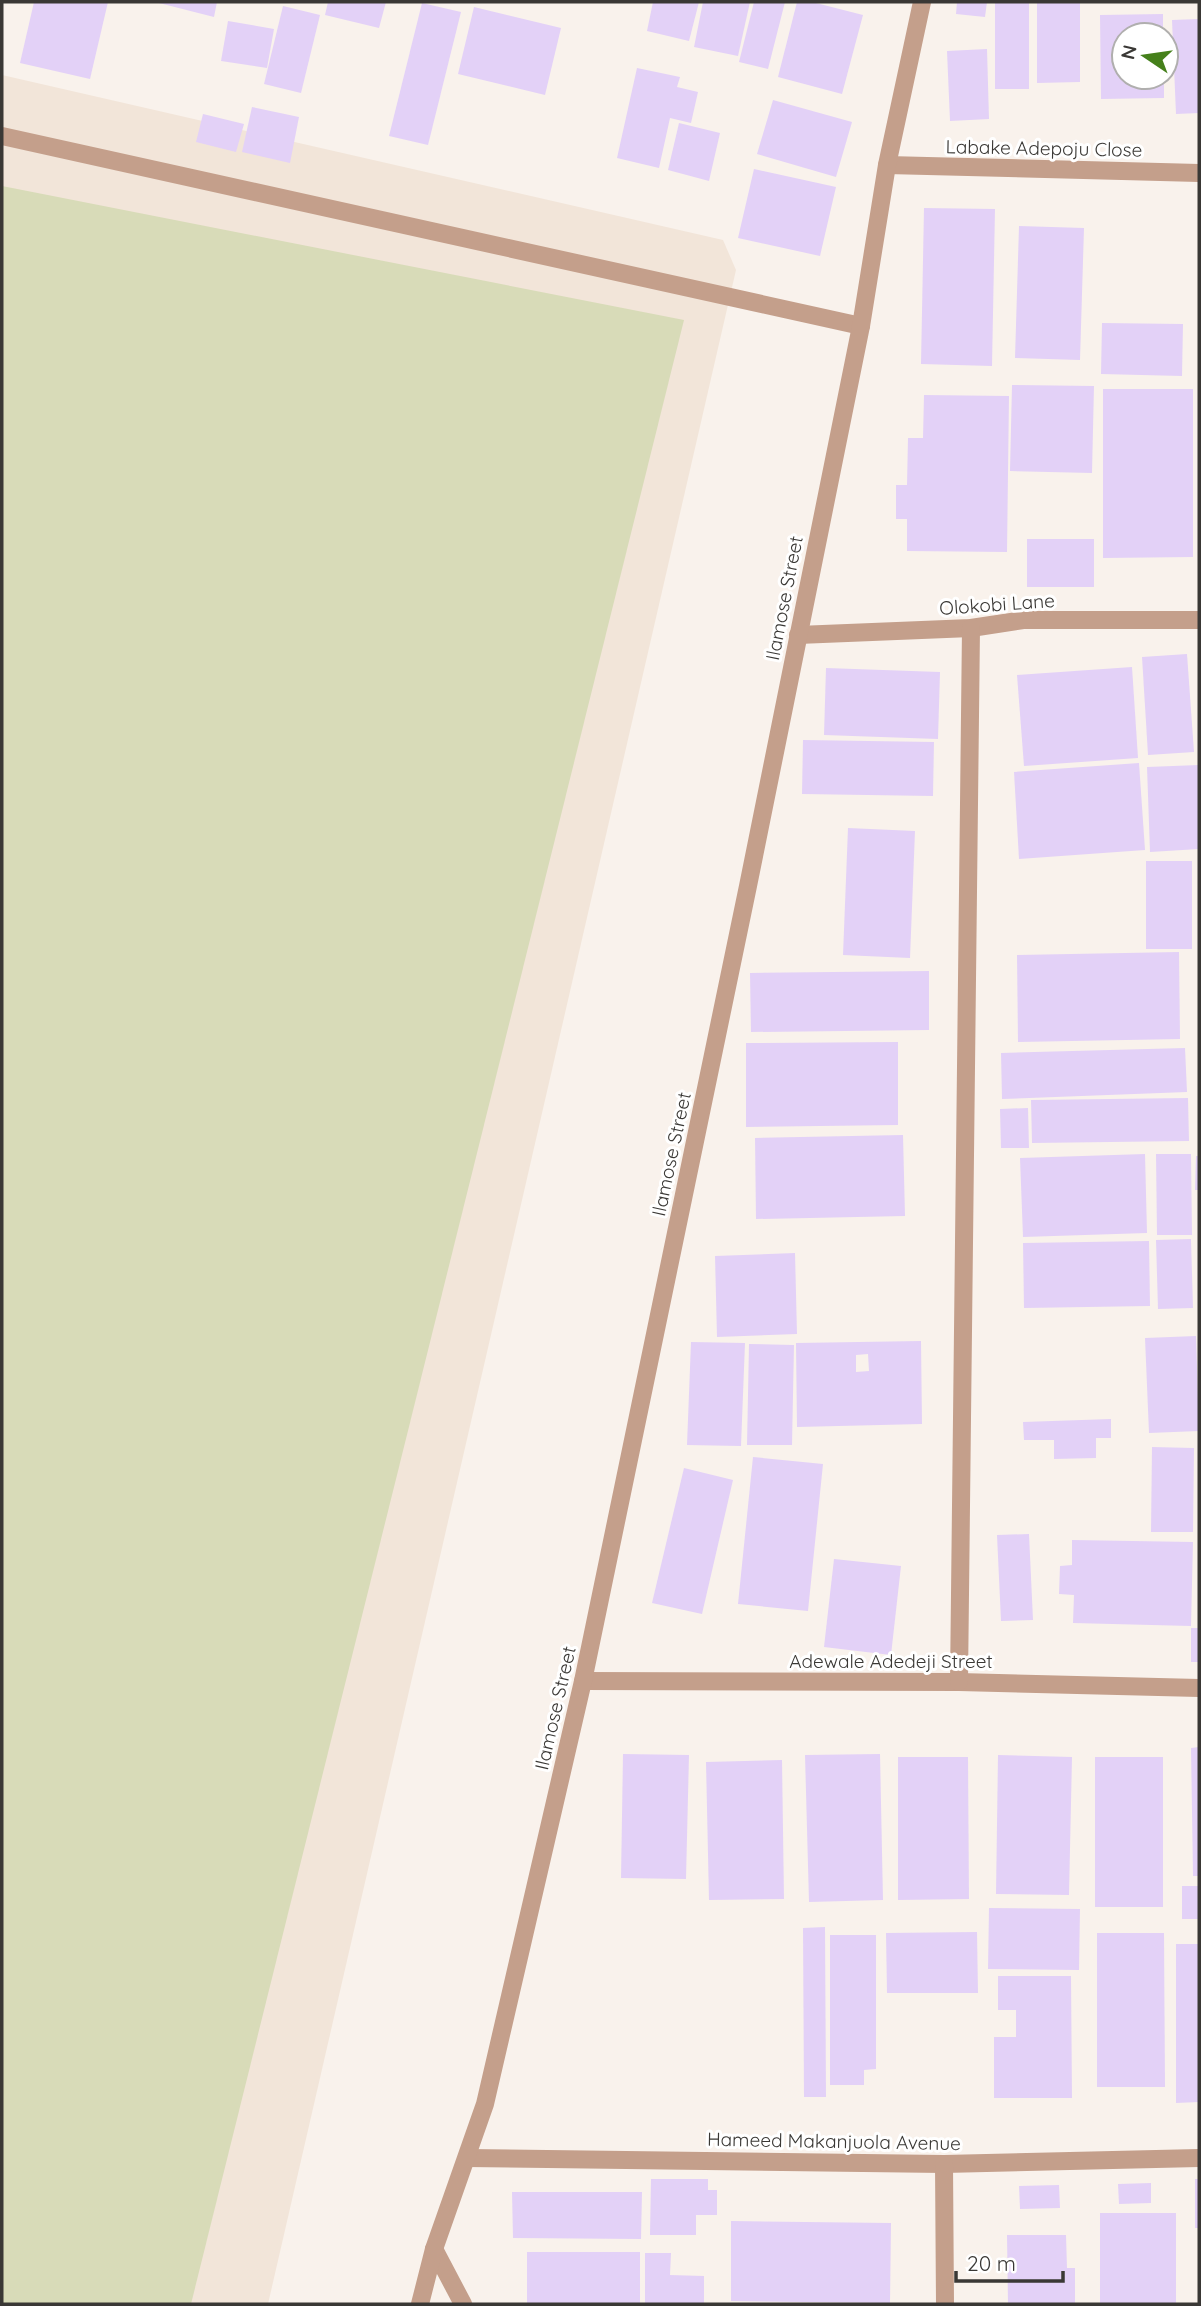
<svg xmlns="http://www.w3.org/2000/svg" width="1201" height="2306" font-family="Quicksand,sans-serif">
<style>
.built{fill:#f2e5d9}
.green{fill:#d8dbb8}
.building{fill:#e3d1f7;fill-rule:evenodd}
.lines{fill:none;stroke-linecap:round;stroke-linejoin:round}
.minor{stroke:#c49f8b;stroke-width:18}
.labels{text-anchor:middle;stroke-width:6;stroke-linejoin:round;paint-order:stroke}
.street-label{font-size:19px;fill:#3a3835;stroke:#fff}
</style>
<rect width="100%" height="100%" fill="#f9f2ec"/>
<!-- built -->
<polygon class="built" points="2,75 723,240 736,270 268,2304 2,2304"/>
<!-- green -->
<polygon class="green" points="2,186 684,320 191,2304 2,2304"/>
<!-- building -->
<g class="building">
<polygon points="34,2 108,2 90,79 20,63"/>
<polygon points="155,2 217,2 214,17"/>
<polygon points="328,2 386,2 379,28 325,15"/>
<polygon points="653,2 699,2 689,41 647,31"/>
<polygon points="703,2 750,2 738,56 694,47"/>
<polygon points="754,2 785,2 768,69 739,62"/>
<polygon points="797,2 812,2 863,15 842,94 778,77"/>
<polygon points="957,2 987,2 985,17 956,14"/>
<rect x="995" y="2" width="34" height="87"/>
<polygon points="1037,2 1080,2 1080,82 1037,83"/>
<polygon points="422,3 461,12 428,145 389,136"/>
<polygon points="283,6 320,15 301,93 264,84"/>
<polygon points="474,7 561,28 545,95 458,74"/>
<polygon points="1163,14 1163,35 1124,35 1124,77 1164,77 1164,98 1101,99 1100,15"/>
<polygon points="1199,19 1199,113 1176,114 1172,20"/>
<polygon points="228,21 274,29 267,68 221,61"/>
<polygon points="987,49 989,119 950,121 947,51"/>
<polygon points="637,68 680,77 677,87 698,92 691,123 670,118 659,168 617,158"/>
<polygon points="773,100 852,122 836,177 757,154"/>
<polygon points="252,107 299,117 290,163 242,152"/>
<polygon points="203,114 244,124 236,152 196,142"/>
<polygon points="679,123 720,133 709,181 668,170"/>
<polygon points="754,169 836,187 820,256 738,238"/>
<polygon points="924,208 995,209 992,366 921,364"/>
<polygon points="1019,226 1084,228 1080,360 1015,358"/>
<polygon points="1102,323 1183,324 1182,376 1101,374"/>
<polygon points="1012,385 1094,386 1092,473 1010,471"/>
<polygon points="1103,389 1193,389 1193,557 1103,558"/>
<polygon points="924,395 1009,396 1007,552 907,551 907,519 896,519 896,485 907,485 908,438 923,438"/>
<rect x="1027" y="539" width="67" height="48"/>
<polygon points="1187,654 1194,752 1148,755 1142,657"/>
<polygon points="1132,667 1138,758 1024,766 1017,675"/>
<polygon points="826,668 940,672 938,739 824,735"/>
<polygon points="803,740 934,742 933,796 802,794"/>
<polygon points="1139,763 1145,850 1019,859 1014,772"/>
<polygon points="1199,765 1199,849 1150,852 1147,767"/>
<polygon points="848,828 915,831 910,958 843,955"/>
<rect x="1146" y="861" width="46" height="88"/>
<polygon points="1179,952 1180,1039 1018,1042 1017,955"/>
<polygon points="929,971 929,1030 751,1032 750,973"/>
<polygon points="898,1042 898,1125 746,1127 746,1043"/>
<polygon points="1185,1048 1187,1092 1002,1099 1001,1053"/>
<polygon points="1188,1098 1189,1141 1032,1143 1031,1100"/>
<polygon points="1028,1108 1029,1148 1001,1148 1000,1109"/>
<polygon points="903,1135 905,1216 756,1219 755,1138"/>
<polygon points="1145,1154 1147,1233 1023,1237 1020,1158"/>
<polygon points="1156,1154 1191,1154 1192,1235 1157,1235"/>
<polygon points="1196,1156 1199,1156 1199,1190 1195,1190"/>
<polygon points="1191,1239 1193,1308 1158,1309 1156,1240"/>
<polygon points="1149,1241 1150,1306 1024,1308 1023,1243"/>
<polygon points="795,1253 797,1334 717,1337 715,1256"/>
<polygon points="1196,1336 1199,1431 1149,1433 1145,1338"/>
<path d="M921,1341l1,83 -125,3 -1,-84zM868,1354l1,17 -13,1v-17z"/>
<polygon points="691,1342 745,1343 741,1446 687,1445"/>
<polygon points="749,1344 794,1345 792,1445 747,1445"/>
<polygon points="1111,1419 1111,1438 1096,1438 1096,1458 1054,1459 1054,1440 1024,1440 1023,1422"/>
<polygon points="1152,1447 1194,1448 1193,1532 1151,1532"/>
<polygon points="753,1457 823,1464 808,1611 738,1604"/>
<polygon points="684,1468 733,1480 702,1614 652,1603"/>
<polygon points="1029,1534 1033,1620 1001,1621 997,1535"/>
<polygon points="1072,1540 1193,1542 1191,1626 1073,1623 1074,1595 1059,1594 1060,1566 1072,1565"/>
<polygon points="834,1559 901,1566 891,1655 824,1647"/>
<rect x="1191" y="1628" width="8" height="34"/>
<polygon points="1199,1747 1199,1876 1193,1876 1191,1748"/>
<polygon points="623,1754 689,1755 686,1879 621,1878"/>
<polygon points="880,1754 883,1900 809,1902 805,1755"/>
<polygon points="998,1755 1072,1757 1069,1895 996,1894"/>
<polygon points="898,1757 968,1757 969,1899 898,1900"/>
<rect x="1095" y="1757" width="68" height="150"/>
<polygon points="782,1760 784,1899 709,1900 706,1762"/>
<rect x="1182" y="1886" width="17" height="33"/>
<polygon points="989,1908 1080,1909 1079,1970 988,1969"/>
<polygon points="825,1927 826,2097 804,2097 803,1928"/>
<polygon points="977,1932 978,1993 887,1993 886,1933"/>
<polygon points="1097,1933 1164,1933 1165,2087 1097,2087"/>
<polygon points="830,1935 876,1935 876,2069 864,2070 864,2085 830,2085"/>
<polygon points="1176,1944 1199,1944 1199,2102 1176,2103"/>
<polygon points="998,1976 1071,1976 1072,2098 994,2098 994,2037 1016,2037 1016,2010 998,2010"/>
<polygon points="651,2179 708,2179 708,2190 717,2190 717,2215 696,2215 696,2235 650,2235"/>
<rect x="1195" y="2179" width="4" height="49"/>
<polygon points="1151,2183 1151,2203 1119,2204 1118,2184"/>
<polygon points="1059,2185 1060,2208 1020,2209 1019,2186"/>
<polygon points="512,2192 642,2192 641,2239 513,2238"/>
<rect x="1100" y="2213" width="76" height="91"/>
<polygon points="731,2221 891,2223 890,2303 731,2301"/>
<polygon points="1007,2235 1066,2235 1067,2268 1075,2268 1075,2304 1008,2304"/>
<rect x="527" y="2252" width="113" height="52"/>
<polygon points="645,2253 671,2253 670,2275 704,2276 704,2304 645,2304"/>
</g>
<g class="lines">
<!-- minor -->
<g class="minor">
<polyline points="2,136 861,326"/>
<polyline points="887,165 1199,173"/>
<polyline points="798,635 971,628 1023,620 1199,620"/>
<polyline points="583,1681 959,1682 1199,1688"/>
<polyline points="959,1682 971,628"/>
<polyline points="467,2158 944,2164 1199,2158"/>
<polyline points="944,2164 945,2304"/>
<polyline points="434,2249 463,2304"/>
<polyline points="420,2304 434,2249 485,2104 583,1681 748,886 861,326 887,165 922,2"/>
</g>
</g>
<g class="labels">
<!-- street labels -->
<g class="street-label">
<text transform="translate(1044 148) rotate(1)" y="7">Labake Adepoju Close</text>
<text transform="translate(784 598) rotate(-79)" y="7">Ilamose Street</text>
<text transform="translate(997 604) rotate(-4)" y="7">Olokobi Lane</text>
<text transform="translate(671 1154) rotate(-78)" y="7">Ilamose Street</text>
<text x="891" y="1668">Adewale Adedeji Street</text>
<text transform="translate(555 1708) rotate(-77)" y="7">Ilamose Street</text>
<text transform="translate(834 2141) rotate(1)" y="7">Hameed Makanjuola Avenue</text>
</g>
</g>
<!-- border -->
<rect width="1201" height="2306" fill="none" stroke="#3a3835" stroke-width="7"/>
<!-- north arrow -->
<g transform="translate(1145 56) rotate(283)"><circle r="33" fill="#ffffff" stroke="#b0afae" stroke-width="2"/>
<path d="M0-5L12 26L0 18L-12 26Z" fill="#45801b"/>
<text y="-10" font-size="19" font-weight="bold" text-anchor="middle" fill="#3a3835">N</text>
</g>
<!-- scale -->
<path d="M956 2271v10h107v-10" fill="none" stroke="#3a3835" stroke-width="3.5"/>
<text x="967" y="2271" font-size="21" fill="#3a3835" stroke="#ffffff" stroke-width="5" paint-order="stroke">20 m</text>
</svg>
